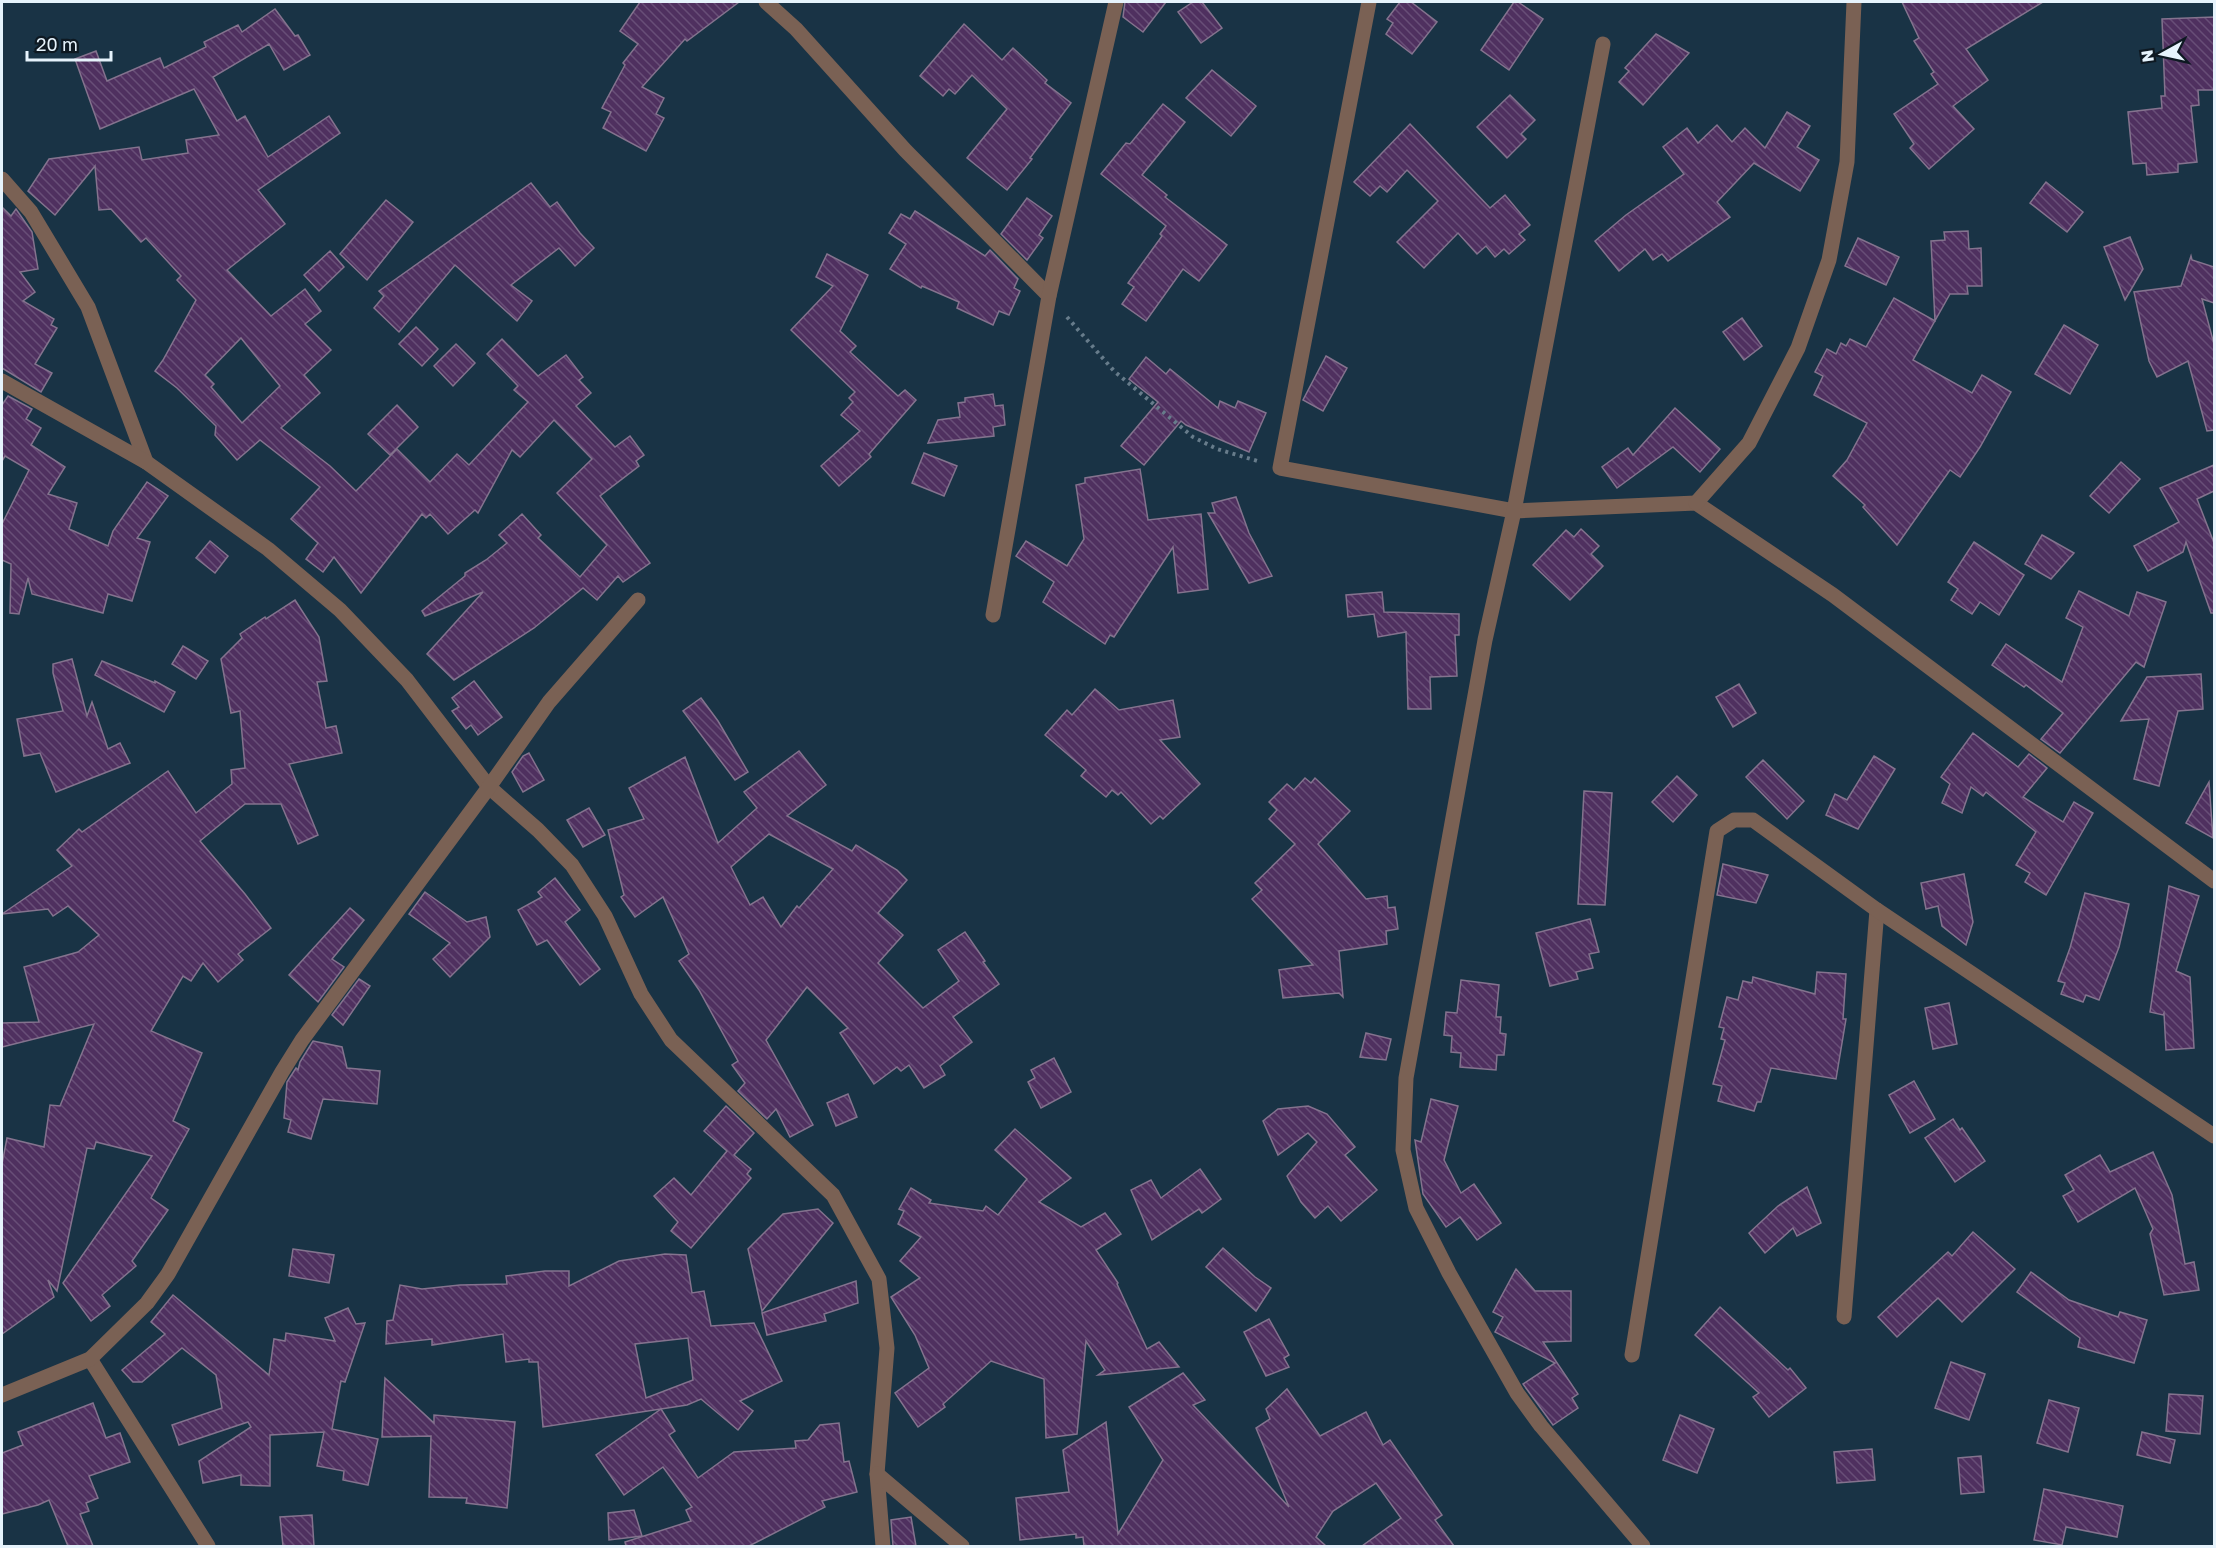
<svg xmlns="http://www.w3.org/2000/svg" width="2216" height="1548" font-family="'Golos Text',sans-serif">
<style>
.building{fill:url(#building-back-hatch);stroke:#84738e;stroke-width:1.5;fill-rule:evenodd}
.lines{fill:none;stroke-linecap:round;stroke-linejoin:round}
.path{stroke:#677c8b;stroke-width:4;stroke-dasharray:3 4.5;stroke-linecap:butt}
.minor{stroke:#7a6154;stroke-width:15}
</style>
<defs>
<pattern id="building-back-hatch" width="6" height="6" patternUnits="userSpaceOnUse" patternTransform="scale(1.5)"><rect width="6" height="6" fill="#4f305f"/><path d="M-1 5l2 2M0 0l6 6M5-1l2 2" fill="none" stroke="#684e77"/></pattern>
</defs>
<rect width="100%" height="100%" fill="#193345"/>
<!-- building -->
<g class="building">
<polygon points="640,2 739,2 687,41 685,39 642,87 664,98 656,114 664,118 646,151 603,128 611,112 602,108 625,65 623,63 638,44 620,31"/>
<polygon points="1125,2 1166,2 1143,32 1123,17"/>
<polygon points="1193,2 1202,2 1222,28 1201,43 1178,12"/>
<polygon points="1400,2 1411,2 1437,22 1412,54 1386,34 1393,23 1387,19"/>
<polygon points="1514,2 1518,2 1543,19 1509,70 1481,50"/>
<polygon points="1902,2 2043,2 1966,49 1988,80 1953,106 1974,129 1929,169 1910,148 1914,144 1894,114 1938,84 1931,74 1934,72 1914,41 1919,38"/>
<path d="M275,9l20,27 3,-1 12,20 -26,15 -15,-26 -56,33 24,44 8,-5 23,41 61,-41 11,17 -82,57 27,34 -58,46 44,46 34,-27 16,22 -16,13 26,26 -27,25 16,18 -39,35 49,38 26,25 41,-42 33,33 27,-28 12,11 59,-63 -14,-12 4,-4 -31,-32 15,-15 36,37 28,-21 17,22 -4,3 12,13 -15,13 39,41 15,-11 14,19 -8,6 3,5 -39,30 50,67 -27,19 -5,-6 -21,24 -14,-12 -49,40 -80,52 -27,-26 56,-62 -58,24 -3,-5 43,-35v-3l21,-13 21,-17 -8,-8 23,-21 19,21 -3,3 42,39 27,-32 -50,-52 35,-34 -38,-39 -34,37 -8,-7 -34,63 -3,-3 -27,24 -18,-20 -4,4 -4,-4 -61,79 -27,-36 -11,15 -17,-13 12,-16 -27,-24 29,-32 -60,-47 -23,20 -22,-25 1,-9 -39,-38 -22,-17 8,-11 33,-60 -19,-20 4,-4 -35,-38 -5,4 -30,-33 -12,1 -4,-44 -40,49 -27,-24 21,-32 90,-12 3,13 46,-7 -2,-13 33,-5 -25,-46 -94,40 -25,-70 21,-8 11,30 53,-23 4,10 42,-21 -2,-5 34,-17 4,7zM241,338l39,48 -38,37 -31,-36 3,-3 -9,-9z"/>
<polygon points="2214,17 2214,90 2198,90 2199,105 2191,106 2197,162 2178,164 2178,172 2147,175 2146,163 2133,164 2128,112 2162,108 2161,96 2165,96 2162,19"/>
<polygon points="964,24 1002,60 1013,48 1047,80 1045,83 1071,103 1030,158 1032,159 1007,190 967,158 1007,109 972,75 955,94 949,89 943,96 920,76"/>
<polygon points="1656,34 1689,53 1643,105 1619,82 1629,71 1625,68"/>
<polygon points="1212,70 1256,106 1231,136 1186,98"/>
<polygon points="1510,95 1535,120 1521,134 1526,139 1507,158 1477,127"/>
<polygon points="1163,104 1185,122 1142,175 1167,195 1165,197 1227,245 1199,281 1183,269 1146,321 1122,304 1134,287 1128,283 1162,236 1160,234 1166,226 1101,174 1126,143 1130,144"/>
<polygon points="1787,112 1810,126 1797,147 1819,160 1800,191 1754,163 1717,202 1730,217 1668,261 1662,254 1653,260 1645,249 1619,271 1595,241 1626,215 1684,174 1663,147 1687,128 1698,143 1717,125 1732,142 1745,128 1765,148"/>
<polygon points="1410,124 1490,208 1505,195 1530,225 1519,234 1525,240 1509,254 1504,249 1495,257 1486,246 1477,254 1458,233 1424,268 1397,242 1438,201 1407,170 1387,192 1380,186 1370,196 1354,182"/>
<polygon points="2046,182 2083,212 2067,232 2030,203"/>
<polygon points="531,183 550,207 557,202 580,233 594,248 575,266 559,248 511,285 532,301 517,321 455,265 399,332 374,308 384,296 379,291"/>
<polygon points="1027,198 1052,216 1039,235 1043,238 1027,260 1001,234"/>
<polygon points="386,200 413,222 367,280 340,254"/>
<polygon points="2,207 11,216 16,209 32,232 38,269 20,272 35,292 23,301 54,319 51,325 57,328 35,364 52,373 41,392 2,368"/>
<polygon points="915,211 985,256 990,250 1018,279 1014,288 1020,291 1009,315 999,311 993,325 957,308 959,302 922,286 921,288 890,269 906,244 889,233 901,214 910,219"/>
<polygon points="1968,231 1969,249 1981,248 1982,286 1967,286 1968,294 1950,294 1913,360 1972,393 1982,375 2011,392 1980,447 1960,477 1950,470 1897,545 1863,507 1865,505 1833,476 1847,460 1867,423 1814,395 1823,376 1815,372 1827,349 1836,354 1841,343 1846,346 1850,339 1866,347 1894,298 1935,321 1931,241 1945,240 1944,232"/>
<polygon points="2130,237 2143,269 2125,300 2104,247"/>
<polygon points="1858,238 1899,257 1886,285 1845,266"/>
<polygon points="330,251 344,267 319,291 304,275"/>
<polygon points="827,254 868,275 840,331 856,346 850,352 898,396 905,390 916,400 869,454 871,457 839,486 821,466 860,431 841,415 853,402 849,398 855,392 791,330 833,286 816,277"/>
<polygon points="2191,256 2192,260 2214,267 2214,303 2202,299 2214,344 2214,430 2207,431 2188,361 2157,377 2149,361 2134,292 2181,286"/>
<polygon points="1742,318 1762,346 1744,360 1723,332"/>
<polygon points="2064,325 2098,345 2070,394 2035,374"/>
<polygon points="416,327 438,349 422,366 399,344"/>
<polygon points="456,344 475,363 453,386 434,366"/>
<polygon points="1326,356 1347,368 1323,411 1303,400"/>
<polygon points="1146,357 1166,374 1170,369 1218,408 1220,401 1235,408 1238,401 1266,413 1249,452 1186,425 1181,421 1144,465 1121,446 1158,402 1129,379"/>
<polygon points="993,394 995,406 1003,405 1005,425 993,427 994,436 928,443 938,420 960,417 958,403 965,402 965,398"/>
<polygon points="8,396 32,409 26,419 41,428 31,445 65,467 48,494 77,503 69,529 108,546 113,531 147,482 168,496 137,538 150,542 132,601 108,594 103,613 32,594 28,578 19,614 10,613 11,564 2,560 2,524 29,470 5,456 2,461 2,405"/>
<polygon points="397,405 418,427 390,455 368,434"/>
<polygon points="1675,408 1720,449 1700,472 1673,447 1617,488 1602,467 1628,448 1633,455"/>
<polygon points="924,453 957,466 944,496 912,483"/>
<polygon points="2121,462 2140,479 2109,513 2090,496"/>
<polygon points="2214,465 2214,491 2197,499 2214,543 2214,613 2211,613 2186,542 2183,552 2148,571 2134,546 2179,522 2160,488"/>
<polygon points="1140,469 1148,520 1201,514 1208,589 1178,593 1173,547 1114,637 1110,635 1105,644 1043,602 1054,582 1016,556 1026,541 1067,566 1084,539 1076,485 1085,483 1085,478"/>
<polygon points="1236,497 1249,533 1272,576 1249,583 1208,513 1215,513 1212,503"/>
<polygon points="1581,529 1599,546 1591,554 1603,566 1570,600 1533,565 1566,530 1574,537"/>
<polygon points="2042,535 2074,553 2051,579 2025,564"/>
<polygon points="210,541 228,556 215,573 196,558"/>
<polygon points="1974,542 2024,575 1999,615 1980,602 1972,614 1951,600 1958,589 1948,582"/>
<polygon points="2079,591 2129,616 2137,592 2166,602 2144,667 2136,662 2060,753 2041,739 2063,713 2026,685 2024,687 1992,665 2006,644 2062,682 2083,627 2066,618"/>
<polygon points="1382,592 1384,612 1459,614 1459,635 1455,635 1457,676 1430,677 1431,709 1408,709 1406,632 1378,637 1374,614 1348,617 1346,595"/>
<polygon points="295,600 319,637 327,681 317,682 326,728 336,726 342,753 289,764 318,835 298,844 281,804 245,804 200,841 245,894 271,928 238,954 243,960 218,982 203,963 191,981 183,976 151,1031 202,1053 173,1121 189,1129 151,1198 168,1210 132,1261 136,1266 102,1295 110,1306 91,1321 63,1283 152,1156 96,1142 94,1149 87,1148 57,1291 48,1280 54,1297 2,1334 2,1164 7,1138 44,1147 50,1105 60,1106 94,1024 2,1047 2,1023 39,1022 24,967 78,952 99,935 68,906 53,916 48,909 2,914 72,866 57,850 79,829 82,832 168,771 196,813 232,784 231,770 245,768 240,711 231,713 221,659 242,638 240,634 265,617 266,619"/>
<polygon points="183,646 208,661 196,679 172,664"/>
<polygon points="72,659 87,716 92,702 108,749 120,743 130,763 56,792 40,753 24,756 17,719 63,711 53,673 53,664"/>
<polygon points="102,661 155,683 155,681 175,692 164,712 95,675"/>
<polygon points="2201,674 2203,709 2178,711 2159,786 2134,779 2149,719 2121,721 2147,677"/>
<polygon points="474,681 502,717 478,735 471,725 466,729 452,711 459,707 452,698"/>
<polygon points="1739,684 1756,713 1733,727 1716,697"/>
<polygon points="1095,689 1119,710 1173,700 1180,737 1160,740 1200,784 1163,819 1160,816 1151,824 1121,792 1118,795 1112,790 1106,797 1081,776 1086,770 1045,735 1067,710 1072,715"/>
<polygon points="701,698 718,721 748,772 735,780 683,711"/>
<polygon points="1973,733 2018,767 2029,754 2047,768 2023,797 2063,822 2074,802 2093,813 2046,895 2025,882 2030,873 2016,865 2036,832 1986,792 1983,796 1971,787 1962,813 1942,803 1950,784 1941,777"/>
<path d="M799,751l27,34 -39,31 65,35 4,-6 41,25 10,10 -29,33 25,22 -25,28 45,45 36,-27 -21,-31 27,-18 20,29 -2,1 16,22 -46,33 19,25 -32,24 5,9 -21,13 -15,-23 -8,6 -4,-4 -23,17 -34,-51 8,-5 -41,-41 -41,53 47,85 -23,12 -14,-28 -9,10 -29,-28 7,-8 -13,-18 6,-4 -39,-71 -20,-29 10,-7 -26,-57 -28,20 -14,-20 3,-2 -16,-65 36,-11 -15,-31 56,-31 33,86 39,-35 -13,-16zM769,834l64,35 -34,39 -2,-2 -16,21 -18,-30 -13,8 -19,-38z"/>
<polygon points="529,753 544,780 523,792 512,772 523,756"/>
<polygon points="1874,756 1895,769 1858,829 1826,815 1835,794 1847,800"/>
<polygon points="1763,760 1804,801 1787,819 1746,777"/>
<polygon points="1677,776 1697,795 1673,822 1652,802"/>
<polygon points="1305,778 1311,783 1315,778 1350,811 1318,844 1366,899 1387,896 1388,908 1395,907 1398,929 1386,931 1387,944 1339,951 1343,997 1339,993 1283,998 1279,970 1313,965 1252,899 1262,890 1255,883 1295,844 1269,819 1277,810 1269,802 1287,784 1294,790"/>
<polygon points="2209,782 2213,838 2186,823"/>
<polygon points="1584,791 1612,793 1605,905 1578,904"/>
<polygon points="589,808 605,835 583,847 567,820"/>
<polygon points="1723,864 1768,875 1756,903 1717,895"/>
<polygon points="1964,874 1973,922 1966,945 1942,926 1938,906 1926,909 1921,883"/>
<polygon points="555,878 580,910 565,922 600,969 580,985 547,940 537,945 518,910 542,897 538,892"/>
<polygon points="2169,886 2199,896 2176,971 2190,977 2194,1048 2166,1050 2164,1013 2163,1015 2150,1012"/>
<polygon points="425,892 467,922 486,917 490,937 450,977 433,959 450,943 409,914"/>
<polygon points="2085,893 2129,904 2119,947 2099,1000 2086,995 2083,1002 2061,994 2065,983 2058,981 2070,948"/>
<polygon points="350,908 364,920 332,959 344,967 318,1002 289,975"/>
<polygon points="1590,919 1599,952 1589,954 1593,968 1576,972 1578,979 1550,986 1536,933"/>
<polygon points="1817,972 1846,974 1843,1019 1846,1019 1836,1079 1771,1068 1761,1102 1757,1102 1754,1111 1718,1101 1722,1086 1713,1084 1725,1040 1721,1039 1724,1028 1719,1027 1727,997 1738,1000 1743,981 1752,983 1753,977 1815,994"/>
<polygon points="359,979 370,986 343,1025 332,1015"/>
<polygon points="1461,980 1499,985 1496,1017 1501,1017 1500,1033 1506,1034 1504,1055 1497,1055 1496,1070 1460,1067 1461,1053 1451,1052 1452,1036 1444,1035 1446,1012 1457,1013"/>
<polygon points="1949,1003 1957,1044 1933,1049 1925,1008"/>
<polygon points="1366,1033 1391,1039 1386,1060 1360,1057"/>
<polygon points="313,1041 342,1047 347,1068 380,1071 377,1104 323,1099 311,1139 288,1132 291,1120 284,1118 287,1082 296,1068 298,1070 300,1062"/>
<polygon points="1054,1058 1071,1092 1041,1108 1028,1082 1035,1078 1031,1070"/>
<polygon points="1914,1081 1935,1119 1910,1133 1889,1095"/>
<polygon points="848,1094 857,1117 836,1126 827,1103"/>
<polygon points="1431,1099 1458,1106 1444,1160 1461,1193 1474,1184 1501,1223 1477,1240 1460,1217 1446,1227 1423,1194 1415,1140 1421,1142"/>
<polygon points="726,1106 754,1133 734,1155 751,1169 747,1174 751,1178 691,1248 671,1231 678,1222 654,1196 674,1178 691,1195 727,1151 704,1131"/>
<polygon points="1308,1106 1327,1114 1355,1147 1345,1155 1377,1190 1341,1221 1328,1206 1315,1218 1301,1202 1287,1176 1317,1142 1308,1133 1278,1155 1263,1121 1278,1109"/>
<polygon points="1953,1119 1960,1130 1962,1128 1985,1161 1955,1182 1925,1138"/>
<polygon points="1015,1129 1071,1178 1039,1202 1081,1227 1105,1213 1121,1234 1096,1250 1118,1283 1117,1284 1147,1349 1159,1342 1179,1367 1098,1375 1105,1370 1086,1341 1077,1434 1046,1438 1044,1379 991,1361 943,1404 945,1407 918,1427 895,1393 929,1368 915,1335 891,1297 920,1278 900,1261 921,1237 898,1224 904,1211 899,1209 911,1188 931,1200 929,1203 983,1211 986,1206 998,1215 1027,1179 995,1150"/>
<polygon points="2153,1152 2172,1195 2185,1264 2194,1262 2199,1290 2164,1295 2150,1234 2153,1229 2135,1188 2078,1222 2063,1196 2074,1190 2065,1175 2100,1155 2110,1172"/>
<polygon points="1200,1169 1221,1199 1202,1213 1199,1209 1152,1240 1131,1190 1151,1180 1161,1198"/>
<polygon points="1807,1187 1821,1223 1797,1236 1793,1228 1765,1253 1749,1233 1778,1206"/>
<polygon points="818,1209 833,1223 762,1311 748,1249 783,1214"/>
<polygon points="1973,1232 2015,1269 1962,1322 1938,1298 1897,1337 1878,1317 1948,1252 1952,1256"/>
<polygon points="1223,1248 1255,1277 1271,1288 1256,1311 1206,1267"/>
<polygon points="293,1249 334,1255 329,1283 289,1276"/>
<path d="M665,1254l21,1 6,38 12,-2 7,35 43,-3 28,58 -42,20 13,10 -15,19 -37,-31 -14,6 -144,22 -5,-65h-9v-3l-23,3 -3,-28 -71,11v-6l-46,5 1,-23 6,-1 7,-35 22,4 38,-4 47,-1 -1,-8 39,-5h24v15l50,-25zM688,1338l5,42 -47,18 -11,-54z"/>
<polygon points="1516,1269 1535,1291 1571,1291 1571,1341 1543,1342 1578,1394 1572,1398 1578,1408 1553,1425 1523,1384 1555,1363 1495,1332 1503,1317 1493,1312"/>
<polygon points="2031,1272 2069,1300 2118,1317 2120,1312 2147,1320 2134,1363 2078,1347 2080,1338 2017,1292"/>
<polygon points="856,1281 858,1303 824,1314 826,1321 767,1335 762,1313"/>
<polygon points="173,1295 269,1375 274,1339 285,1341 286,1333 335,1341 325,1318 348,1308 356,1324 365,1323 345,1382 341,1381 332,1429 378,1439 368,1485 343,1480 344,1471 317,1466 324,1432 270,1435 270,1486 241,1485 241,1475 203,1483 199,1461 251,1427 248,1422 179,1445 172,1425 222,1408 216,1375 182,1348 142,1382 133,1382 122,1370 165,1334 151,1322"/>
<polygon points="1720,1307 1788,1370 1790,1368 1806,1388 1769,1417 1753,1397 1759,1393 1695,1335"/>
<polygon points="1269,1319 1289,1355 1284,1358 1289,1367 1266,1376 1244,1332"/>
<polygon points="1951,1362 1985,1374 1969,1420 1935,1408"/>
<polygon points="1183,1373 1205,1400 1193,1405 1289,1507 1256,1428 1270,1419 1266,1409 1287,1389 1320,1436 1366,1412 1383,1445 1390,1440 1442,1515 1435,1520 1454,1546 1362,1546 1401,1518 1376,1483 1333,1511 1316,1537 1326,1546 1084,1546 1083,1537 1076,1538 1076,1534 1020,1540 1016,1498 1069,1492 1063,1450 1106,1422 1118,1534 1163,1460 1129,1407"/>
<polygon points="385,1378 434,1423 434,1415 515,1422 507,1508 466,1503 467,1498 429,1497 431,1436 382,1437"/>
<polygon points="2169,1394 2203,1396 2200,1434 2166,1431"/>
<polygon points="2049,1400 2079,1408 2068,1452 2037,1443"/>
<polygon points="93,1403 106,1438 120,1433 130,1462 89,1476 98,1498 86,1503 89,1511 80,1514 93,1546 68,1546 49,1500 38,1505 2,1514 2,1453 23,1445 18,1432"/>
<polygon points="661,1409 675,1431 669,1435 698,1478 734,1452 796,1448 795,1441 808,1440 820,1425 839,1423 844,1462 849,1461 857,1492 822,1501 825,1507 749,1546 626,1546 625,1542 691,1521 686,1510 692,1507 663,1467 624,1495 596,1455"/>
<polygon points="1680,1415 1714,1429 1697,1473 1663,1460"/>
<polygon points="2142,1432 2175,1440 2170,1463 2137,1455"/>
<polygon points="1872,1449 1875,1480 1837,1483 1834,1452"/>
<polygon points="1981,1456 1984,1492 1961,1494 1958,1458"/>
<polygon points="2044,1489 2123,1506 2117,1537 2066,1527 2062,1545 2034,1540"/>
<polygon points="634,1510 642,1536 609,1540 608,1513"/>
<polygon points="312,1515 314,1546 283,1546 280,1517"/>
<polygon points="911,1517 916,1546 893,1546 891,1520"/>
</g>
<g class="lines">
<!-- path -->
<polyline class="path" points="1067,317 1114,371 1193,437 1217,449 1261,462"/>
<!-- minor -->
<g class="minor">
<polyline points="766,2 796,29 905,150 1049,296"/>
<polyline points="1369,2 1280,468 1514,511 1696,503 1833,595 2214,881"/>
<polyline points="1603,44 1514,511 1485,640 1406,1078 1403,1150 1416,1208 1449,1273 1517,1393 1541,1426 1643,1546"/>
<polyline points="2,179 31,212 88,307 146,462"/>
<polyline points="2,381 146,462 268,549 340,610 407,680 489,787 538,830 572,865 605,916 641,994 671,1040 833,1195 879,1279 887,1348 877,1474 883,1546"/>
<polyline points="1696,503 1749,443 1798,348 1829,260 1847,162 1854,2"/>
<polyline points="993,615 1049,296 1116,2"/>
<polyline points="1844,1317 1877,910"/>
<polyline points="1632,1355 1717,831 1734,820 1753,820 1877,910 2214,1136"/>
<polyline points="90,1359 208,1546"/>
<polyline points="2,1395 90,1359 147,1303 168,1274 282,1072 302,1040 489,787 549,702 638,600"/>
<polyline points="877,1474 962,1546"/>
</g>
</g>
<!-- border -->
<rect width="2216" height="1548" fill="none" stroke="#e6f3fc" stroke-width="6"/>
<!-- north arrow -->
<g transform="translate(2162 54) rotate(262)" stroke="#0e1922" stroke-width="4.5" paint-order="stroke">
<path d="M0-4.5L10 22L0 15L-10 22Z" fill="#e6f3fc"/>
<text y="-9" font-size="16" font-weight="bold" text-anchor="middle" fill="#e6f3fc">N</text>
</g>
<!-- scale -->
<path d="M27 51v9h84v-9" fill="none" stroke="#e6f3fc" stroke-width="3"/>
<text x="36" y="51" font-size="18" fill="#e6f3fc" stroke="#0e1922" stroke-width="4.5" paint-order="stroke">20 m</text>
</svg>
